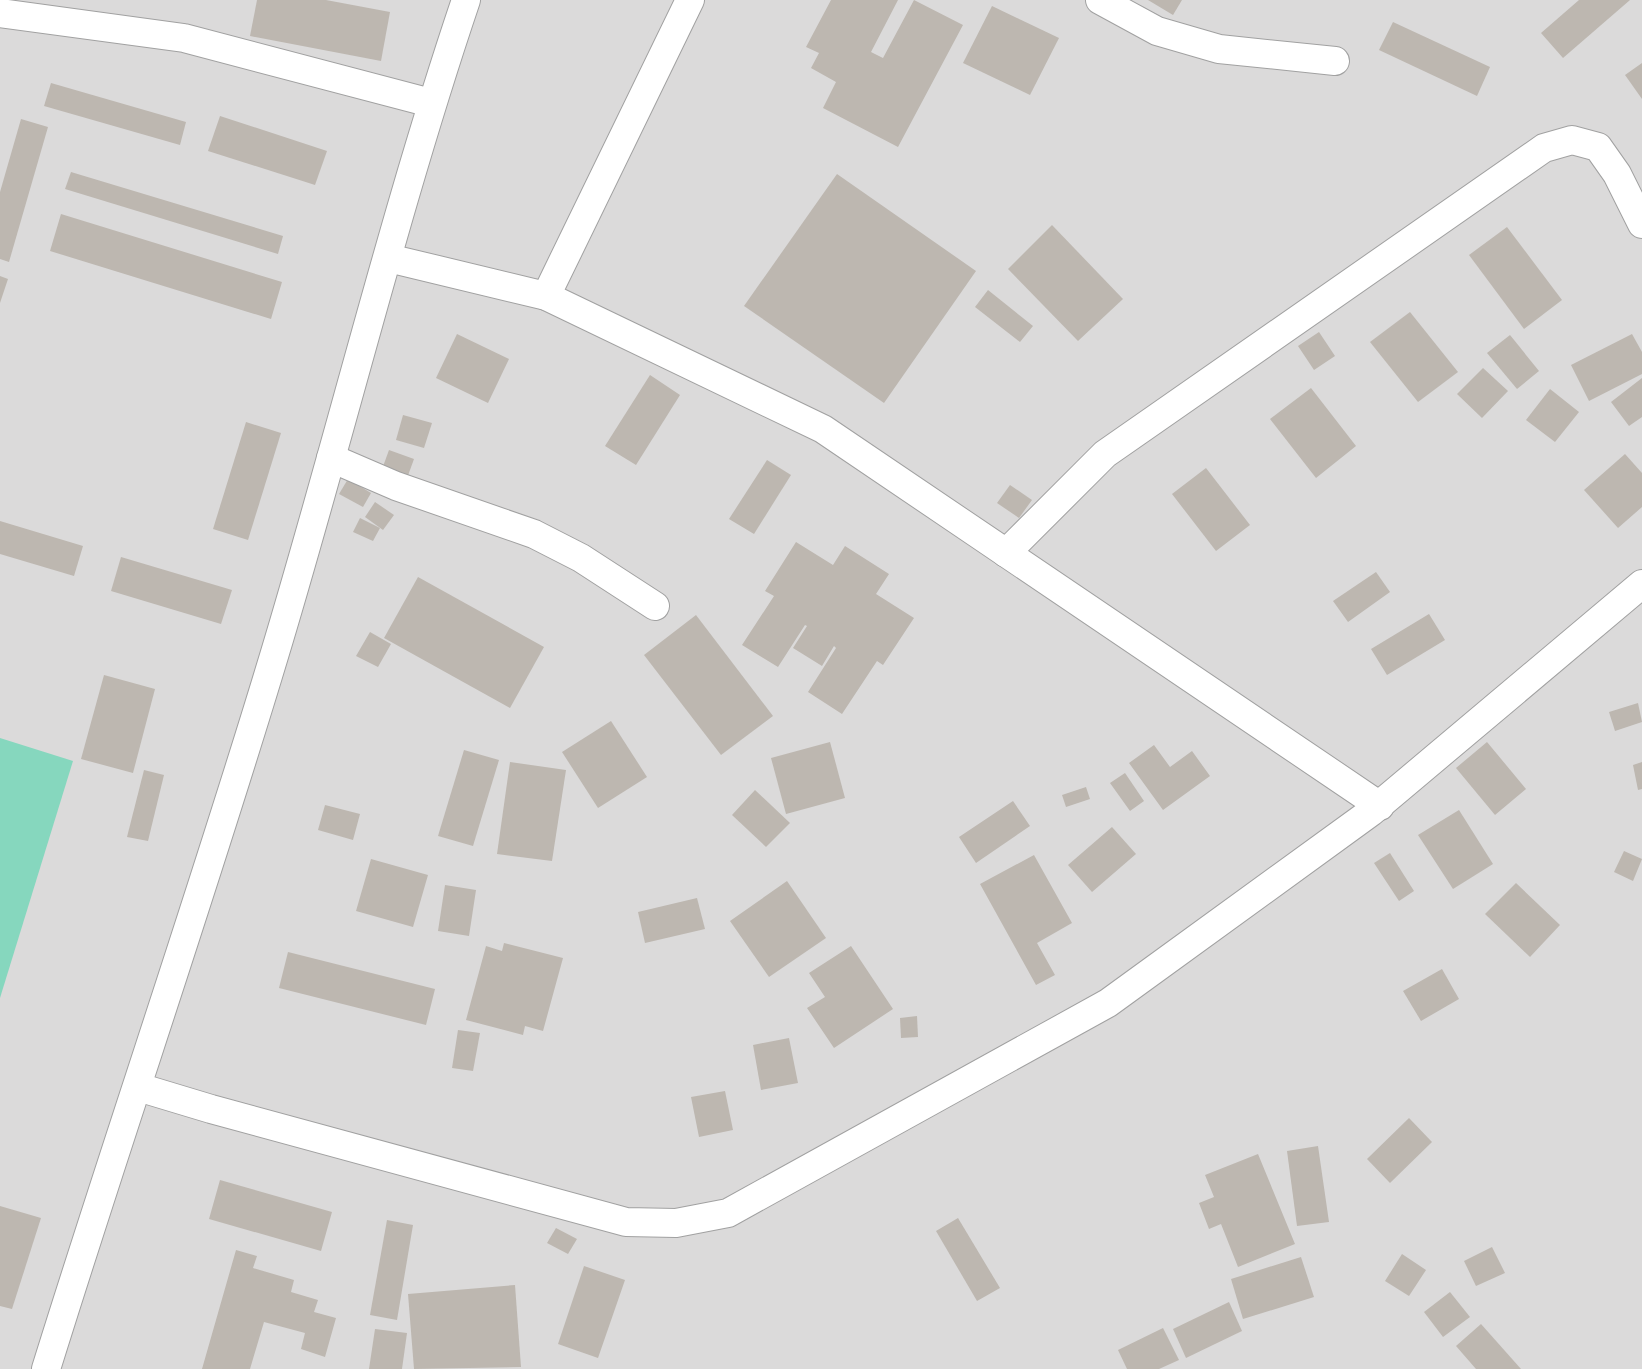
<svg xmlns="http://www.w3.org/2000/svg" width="1642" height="1369" font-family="Barlow,sans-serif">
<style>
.residential{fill:#dbdada}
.pitch{fill:#86d7be}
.building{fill:#bdb7b0}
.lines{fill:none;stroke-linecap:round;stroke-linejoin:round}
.minor-casing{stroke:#a1a1a1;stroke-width:30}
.minor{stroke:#fff;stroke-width:28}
</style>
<rect width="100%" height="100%" fill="#edebe3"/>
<!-- residential -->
<rect class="residential" x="0" y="0" width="1642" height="1369"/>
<!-- pitch -->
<polygon class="pitch" points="0,738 73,761 0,998"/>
<!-- building -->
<g class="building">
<polygon points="257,0 326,0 390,12 381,61 250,36"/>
<polygon points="831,0 898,0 871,52 883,58 914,0 963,25 898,147 823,108 836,82 811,68 819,53 806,47"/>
<polygon points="1148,0 1182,0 1173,15"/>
<polygon points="1579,0 1630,0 1563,58 1541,33"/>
<polygon points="992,6 1059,38 1030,95 963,63"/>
<polygon points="1393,22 1490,67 1477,96 1379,50"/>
<polygon points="1642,63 1642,99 1625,75"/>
<polygon points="51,83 186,122 180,145 44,106"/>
<polygon points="220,116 327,151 315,185 208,151"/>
<polygon points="21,119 48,127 9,262 0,259 0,192"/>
<polygon points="71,172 283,236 278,254 65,189"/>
<polygon points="837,174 976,271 884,403 744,306"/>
<polygon points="61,214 282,282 271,319 50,251"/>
<polygon points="1052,225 1123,299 1078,341 1008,269"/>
<polygon points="1507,227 1562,300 1524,329 1469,255"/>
<polygon points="0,276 8,279 0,303"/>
<polygon points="988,290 1033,326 1020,342 975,307"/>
<polygon points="1410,312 1458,372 1418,402 1370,342"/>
<polygon points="1319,332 1335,356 1314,370 1298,346"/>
<polygon points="457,334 509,359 488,403 436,378"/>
<polygon points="1632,334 1642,352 1642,374 1589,401 1571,365"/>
<polygon points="1510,335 1539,371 1517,389 1487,353"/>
<polygon points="1483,368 1508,391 1482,418 1457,394"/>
<polygon points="650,375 680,395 636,465 605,446"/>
<polygon points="1642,378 1642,417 1629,426 1611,402"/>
<polygon points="1311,388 1356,446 1316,478 1270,419"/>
<polygon points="1550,389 1579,412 1555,442 1526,420"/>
<polygon points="403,415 432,423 424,448 396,440"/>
<polygon points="246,422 281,433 248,540 213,529"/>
<polygon points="389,450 414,459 406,481 381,472"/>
<polygon points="1625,454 1642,473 1642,507 1618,528 1584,490"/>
<polygon points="767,460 791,475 754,534 729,519"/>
<polygon points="1206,468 1250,525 1216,551 1172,494"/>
<polygon points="348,479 371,493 363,507 339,494"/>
<polygon points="1010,485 1032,500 1019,518 997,503"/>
<polygon points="375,502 394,515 383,530 365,517"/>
<polygon points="360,518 380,528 373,541 353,532"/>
<polygon points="0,521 83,546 74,576 0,554"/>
<polygon points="796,542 833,565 845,546 889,574 876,594 914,618 883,665 877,661 842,714 808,692 836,648 834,646 822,666 793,648 807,626 805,625 778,667 742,645 774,596 765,591"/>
<polygon points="121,557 232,590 221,624 111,591"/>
<polygon points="1376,572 1390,592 1348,622 1333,601"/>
<polygon points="418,577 544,647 510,708 384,638"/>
<polygon points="1429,614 1445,640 1387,675 1371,649"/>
<polygon points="696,615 773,716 721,755 644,655"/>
<polygon points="370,632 391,644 378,667 356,656"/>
<polygon points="104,675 155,689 133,773 81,759"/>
<polygon points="1638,703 1642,722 1615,731 1609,712"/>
<polygon points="611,721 647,777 598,808 562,752"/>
<polygon points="830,742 845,798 786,814 771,758"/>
<polygon points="1487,742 1526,789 1495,815 1456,768"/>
<polygon points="1154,745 1170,767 1192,751 1210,776 1163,810 1129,763"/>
<polygon points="464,750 499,760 473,846 438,836"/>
<polygon points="510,762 566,770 552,861 497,854"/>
<polygon points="1642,762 1642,789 1638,790 1633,765"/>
<polygon points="144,770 164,775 148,841 127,837"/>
<polygon points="1125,773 1144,801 1130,811 1110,783"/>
<polygon points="1086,787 1090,799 1066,807 1062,795"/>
<polygon points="755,790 790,823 766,847 732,815"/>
<polygon points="1013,801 1030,826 976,863 959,837"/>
<polygon points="325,805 360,814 353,840 318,830"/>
<polygon points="1459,810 1493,864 1453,889 1418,835"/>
<polygon points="1112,827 1136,854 1092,892 1068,865"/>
<polygon points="1624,851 1642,859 1633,881 1614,872"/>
<polygon points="1390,853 1414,891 1399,901 1374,863"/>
<polygon points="1034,855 1072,923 1037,943 1055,975 1036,985 980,884"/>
<polygon points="371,859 428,875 413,927 356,911"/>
<polygon points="787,881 826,938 769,977 730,921"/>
<polygon points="1516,883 1560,925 1530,957 1485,914"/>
<polygon points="445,885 476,890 469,936 438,931"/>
<polygon points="697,898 705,929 645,943 638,912"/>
<polygon points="504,943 563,958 543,1031 525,1026 523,1035 466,1020 486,946 502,951"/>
<polygon points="851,946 893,1009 834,1048 807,1008 825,997 809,973"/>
<polygon points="288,952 435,989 426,1025 279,988"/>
<polygon points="1442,969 1459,999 1421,1021 1403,991"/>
<polygon points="917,1016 918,1037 901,1038 900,1018"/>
<polygon points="458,1030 480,1033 473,1071 452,1068"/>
<polygon points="789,1038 798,1083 761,1090 753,1045"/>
<polygon points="725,1091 733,1130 699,1137 691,1097"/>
<polygon points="1409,1118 1432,1142 1390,1183 1367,1159"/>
<polygon points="1318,1146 1329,1222 1297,1226 1287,1151"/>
<polygon points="1258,1154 1295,1244 1238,1267 1221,1224 1209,1229 1199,1203 1214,1197 1205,1175"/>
<polygon points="220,1180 332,1212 321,1251 209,1219"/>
<polygon points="0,1206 41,1218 12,1309 0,1306"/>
<polygon points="958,1218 1000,1288 977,1301 936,1231"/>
<polygon points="387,1220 413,1225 397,1320 370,1315"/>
<polygon points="556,1228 577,1239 568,1254 547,1243"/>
<polygon points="1492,1247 1505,1273 1476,1286 1464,1261"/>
<polygon points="236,1250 257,1256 253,1268 294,1280 291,1292 318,1300 314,1312 336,1318 325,1357 301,1349 305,1333 264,1322 250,1369 202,1369"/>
<polygon points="1402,1254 1426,1270 1409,1296 1385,1281"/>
<polygon points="1301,1257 1314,1297 1243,1319 1231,1279"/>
<polygon points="584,1266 625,1280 598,1358 558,1344"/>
<polygon points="515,1285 521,1367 414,1369 408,1294"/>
<polygon points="1450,1292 1470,1317 1443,1337 1424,1312"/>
<polygon points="1229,1302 1242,1331 1186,1358 1173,1329"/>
<polygon points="1481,1324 1521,1369 1476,1369 1456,1346"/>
<polygon points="1163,1328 1179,1360 1159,1369 1127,1369 1118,1350"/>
<polygon points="375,1329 407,1333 402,1369 369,1369"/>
</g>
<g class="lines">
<!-- minor casing -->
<g class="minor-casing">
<g id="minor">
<polyline points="1100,0 1157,31 1219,49 1335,61"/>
<polyline points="0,13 184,38 431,103"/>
<polyline points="388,258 546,296 823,429 1380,806"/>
<polyline points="546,296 690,0"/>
<polyline points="331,458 396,486 534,534 581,558 655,606"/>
<polyline points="1006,553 1105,454 1544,148 1572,140 1598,147 1617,174 1642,224"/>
<polyline points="138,1087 211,1109 626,1222 676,1223 728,1213 1108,1003 1371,812 1642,584"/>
<path d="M46,1369c74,-238 156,-474 228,-713 66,-218 119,-440 192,-656"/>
</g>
</g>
<!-- minor -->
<use href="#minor" class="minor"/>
</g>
</svg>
